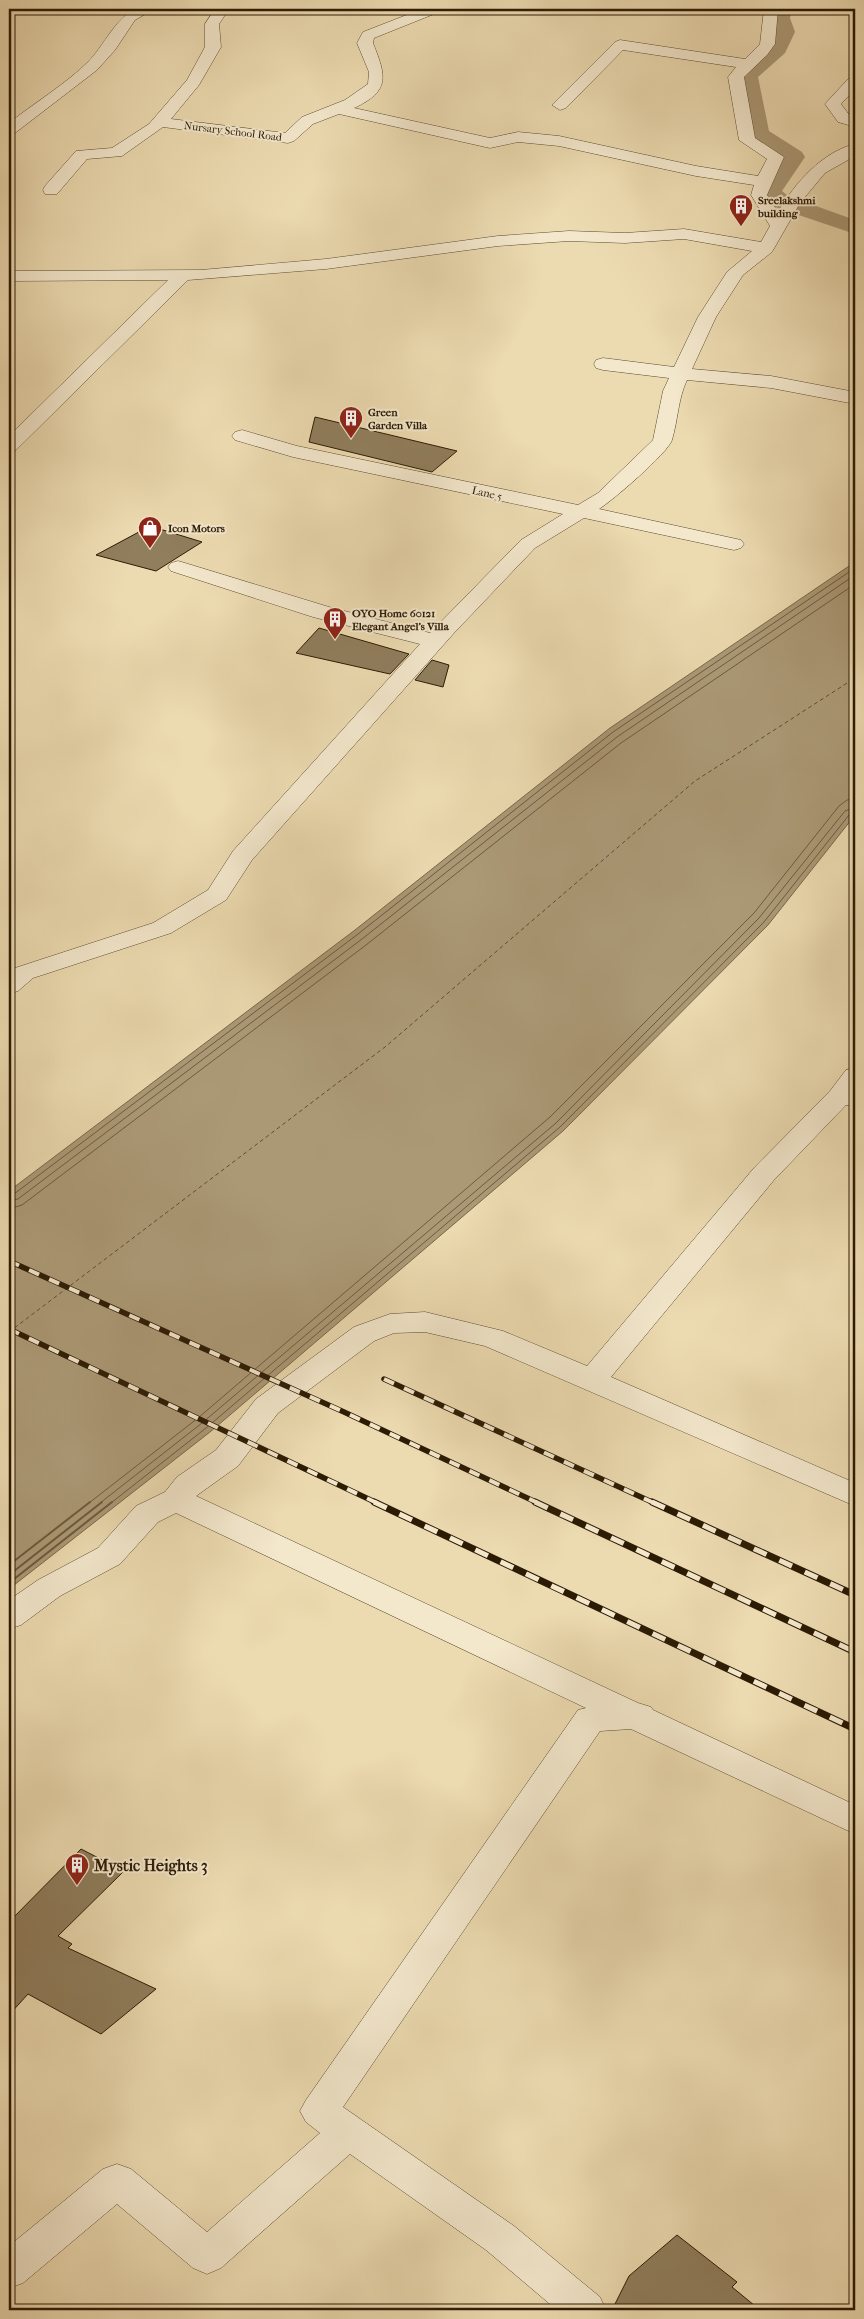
<svg xmlns="http://www.w3.org/2000/svg" width="864" height="2319" font-family="'IM FELL French Canon',serif">
<style>
.water{fill:#ab9976;stroke:#786748}
.lines{fill:none;stroke-linecap:round;stroke-linejoin:round}
.shore-far1{stroke:#6c5a3d;stroke-width:1}
.shore{stroke:#6c5a3d;stroke-width:2}
.canal{fill:#ab9976;fill-rule:evenodd}
.ferry{stroke:#5f4d32;stroke-width:1;stroke-dasharray:4 3;stroke-linecap:butt}
.building{fill:#907e5d;stroke:#2c1b04}
.minor-casing{stroke:#5c4b2f;stroke-width:1}
.minor{fill:#f3e7cc;fill-rule:evenodd}
.rail-far1-casing{stroke:#2c1b04;stroke-width:5.5}
.rail-casing{stroke:#2c1b04;stroke-width:7}
.rail-far1{stroke:#f3e7cc;stroke-width:4;stroke-dasharray:11;stroke-linecap:butt}
.rail{stroke:#f3e7cc;stroke-width:5;stroke-dasharray:14;stroke-linecap:butt}
.labels{text-anchor:middle;stroke-width:4;stroke-linejoin:round;paint-order:stroke}
.far-street-label{font-size:11px;fill:#2c1b04;stroke:#f3e7cc}
.far-poi-label{font-size:11px;font-weight:bold;fill:#2c1b04;stroke:#f3e7cc;text-anchor:start}
.near-poi-label{font-size:16px;font-weight:bold;fill:#2c1b04;stroke:#f3e7cc;text-anchor:start}
</style>
<rect width="100%" height="100%" fill="#ecdab0"/>
<filter id="stains"><feTurbulence type="fractalNoise" baseFrequency=".004" numOctaves="4"/><feColorMatrix values="0 0 0 0 .2 0 0 0 0 .09 0 0 0 0 .02 0 0 0 .5 -.17"/></filter>
<radialGradient id="worn" r=".72"><stop offset=".6" stop-color="#630" stop-opacity="0"/><stop offset="1" stop-color="#630" stop-opacity=".3"/></radialGradient>
<!-- water -->
<polygon class="water" points="855,562 855,815 768,925 563,1131 210,1432 9,1589 9,1191 355,930 610,728"/>
<g class="lines">
<!-- shore-far1 -->
<g class="shore-far1">
<polyline points="9,1195 14,1194 358,934 613,732 855,568"/>
<polyline points="9,1201 18,1199 362,939 617,737 855,575"/>
<polyline points="9,1209 22,1205 366,945 621,743 855,584"/>
<polyline points="89,1503 198,1418 550,1117 754,913 839,806 847,800 855,799"/>
<polyline points="100,1503 202,1423 556,1123 759,918 845,811 855,807"/>
<polyline points="111,1503 206,1428 560,1127 764,922 849,815 855,813"/>
</g>
<!-- shore -->
<g class="shore">
<polyline points="9,1565 90,1502"/>
<polyline points="9,1575 102,1502"/>
<polyline points="9,1583 112,1502"/>
</g>
<!-- canal -->
<polygon class="canal" points="774,9 792,9 790,18 795,32 785,53 758,77 769,131 802,152 805,157 782,191 788,196 855,220 855,234 772,206 759,192 782,159 752,138 748,134 738,76 769,46 775,32 770,18"/>
<!-- ferry -->
<polyline class="ferry" points="9,1332 385,1047 695,781 855,678"/>
</g>
<!-- building -->
<g class="building">
<polygon points="315,417 457,451 432,472 309,442"/>
<polygon points="150,526 202,542 156,571 96,555"/>
<polygon points="319,628 409,654 390,674 296,653"/>
<polygon points="432,660 449,665 443,687 415,680"/>
<polygon points="81,1849 124,1871 58,1936 72,1944 68,1948 156,1989 101,2034 28,1994 9,2015 9,1922"/>
<polygon points="677,2235 737,2282 732,2287 760,2310 612,2310 629,2276"/>
</g>
<g class="lines">
<!-- minor casing -->
<g class="minor-casing">
<g id="minor">
<path d="M136,9h18l-19,11 -20,30 -18,20 -82,63 -6,2v-12c24,-19 58,-40 79,-61 16,-16 27,-44 48,-53z"/>
<path d="M215,9h14l-10,15 2,23 -22,38 -28,34 114,14 17,-16 43,-17 23,-16 1,-12 -12,-29 6,-11 59,-23h19l-2,3 -65,26 -1,5c13,33 18,48 -19,65l136,30 28,-6 41,4 137,30 62,10 9,-17 -28,-19 -11,-63 8,-10 -113,-17 -57,58 -6,2 -8,-5 63,-63 5,-2 125,19 15,-15 4,-35h14l-3,35 -8,11 -23,22 11,61 29,19 -17,38 11,17c17,-29 44,-60 77,-68v12l-30,17 -25,30 -28,49 -29,23 -27,42 -24,52 79,7 84,16v12l-84,-16 -84,-8c-9,19 -9,40 -15,60 -4,13 -60,61 -73,69l142,31 3,4 -3,4 -7,2 -150,-32 -49,30 -81,85 -202,227 -26,40 -55,33 -138,45 -15,13 -9,3v-21l6,-5 138,-45 55,-33 25,-39 187,-207 -107,-27 -142,-46 -3,-4 3,-4 7,-2 7,2 144,44 101,26 91,-93 42,-26 -270,-57 -58,-17 -3,-4 3,-4 7,-2 55,16 281,59 20,-12 55,-53 10,-49 6,-13 -66,-8 -7,-2 -2,-4 2,-4 7,-2 71,9 24,-50 29,-45 25,-21 -68,-12 -59,4 -56,-2 -71,5 -172,23 -138,11 -172,170 -7,2v-16l159,-156 -159,1v-10l192,-1 125,-11 172,-23 71,-5 56,2 59,-4 77,13 9,-16 -19,-31 3,-10 -58,-9 -137,-30 -41,-4 -28,6 -151,-34 -26,10 -19,17 -6,2 -125,-16 -41,29 -35,3 -30,35h-12l-2,-4 2,-4 31,-35 36,-3 37,-24 38,-44 18,-33v-23z"/>
<polygon points="855,75 855,89 841,104 850,116 855,117 855,127 838,122 825,104 850,77"/>
<polygon points="855,1068 855,1106 846,1105 774,1180 611,1377 855,1483 855,1506 485,1346 425,1332 394,1333 374,1341 278,1413 238,1466 196,1496 638,1703 651,1707 653,1710 855,1805 855,1834 631,1729 600,1731 343,2107 514,2226 600,2297 606,2310 557,2310 486,2250 350,2154 221,2268 207,2274 193,2268 117,2204 23,2283 9,2288 9,2246 103,2169 117,2164 131,2169 207,2232 320,2133 306,2122 300,2111 306,2100 578,1710 586,1708 176,1513 158,1522 120,1564 60,1596 21,1625 9,1629 9,1600 38,1580 98,1548 136,1506 165,1492 177,1477 216,1450 256,1399 354,1327 390,1314 425,1312 503,1331 587,1366 754,1168 830,1091 846,1070"/>
</g>
</g>
<!-- minor -->
<use href="#minor" class="minor"/>
<!-- rail-far1 casing -->
<g class="rail-far1-casing">
<g id="rail-far1">
<polyline points="9,1261 344,1412 538,1503"/>
<polyline points="9,1329 377,1503"/>
<polyline points="384,1379 654,1503"/>
</g>
</g>
<!-- rail casing -->
<g class="rail-casing">
<g id="rail">
<polyline points="374,1502 855,1729"/>
<polyline points="535,1502 855,1652"/>
<polyline points="652,1502 855,1595"/>
</g>
</g>
<!-- rail-far1 -->
<use href="#rail-far1" class="rail-far1"/>
<!-- rail -->
<use href="#rail" class="rail"/>
</g>
<!-- icons -->
<defs>
<g id="building-pin" transform="scale(1.25)"><path d="M0 17L-7.5 6A9.5 9.5 0 1 1 7.5 6Z" fill="#8f2418" stroke="#f3e7cc"/><path d="M-4-6H4V6H1V3H-1V6H-4ZM-2.5-4.3h1.7v1.8h-1.7ZM.8-4.3h1.7v1.8H.8ZM-2.5-1h1.7V.8h-1.7ZM.8-1h1.7V.8H.8Z" fill="#fff"/></g>
<g id="shop-pin" transform="scale(1.25)"><path d="M0 17L-7.5 6A9.5 9.5 0 1 1 7.5 6Z" fill="#8f2418" stroke="#f3e7cc"/><path d="M-5-2.5h2.3a2.7 3.5 0 0 1 5.4 0H5L5.5 6h-11ZM-1.5-2.5h3a1.5 2.3 0 0 0-3 0Z" fill="#fff"/></g>
</defs>
<g fill-rule="evenodd">
<use href="#building-pin" x="741" y="206"/>
<use href="#building-pin" x="351" y="418"/>
<use href="#shop-pin" x="150" y="528"/>
<use href="#building-pin" x="335" y="619"/>
<use href="#building-pin" x="77" y="1865"/>
</g>
<g class="labels">
<!-- far-street labels -->
<g class="far-street-label">
<text transform="translate(233 131) rotate(7)" y="4">Nursary School Road</text>
<text transform="translate(487 493) rotate(13)" y="4">Lane 5</text>
</g>
<!-- far-poi labels -->
<g class="far-poi-label">
<text x="758" y="204">Sreelakshmi<tspan x="758" dy="13">building</tspan></text>
<text x="368" y="416">Green<tspan x="368" dy="13">Garden Villa</tspan></text>
<text x="168" y="532">Icon Motors</text>
<text x="352" y="617">OYO Home 60121<tspan x="352" dy="13">Elegant Angel's Villa</tspan></text>
</g>
<!-- near-poi labels -->
<g class="near-poi-label">
<text x="94" y="1871">Mystic Heights 3</text>
</g>
</g>
<!-- margin -->
<rect width="864" height="2319" fill="none" stroke="#ecdab0" stroke-width="30"/>
<rect x="10" y="10" width="844" height="2299" fill="none" stroke="#2c1b04" stroke-width="2.5"/>
<rect x="15" y="15" width="834" height="2289" fill="none" stroke="#2c1b04"/>
<rect width="100%" height="100%" filter="url(#stains)"/>
<rect width="100%" height="100%" fill="url(#worn)"/>
</svg>
